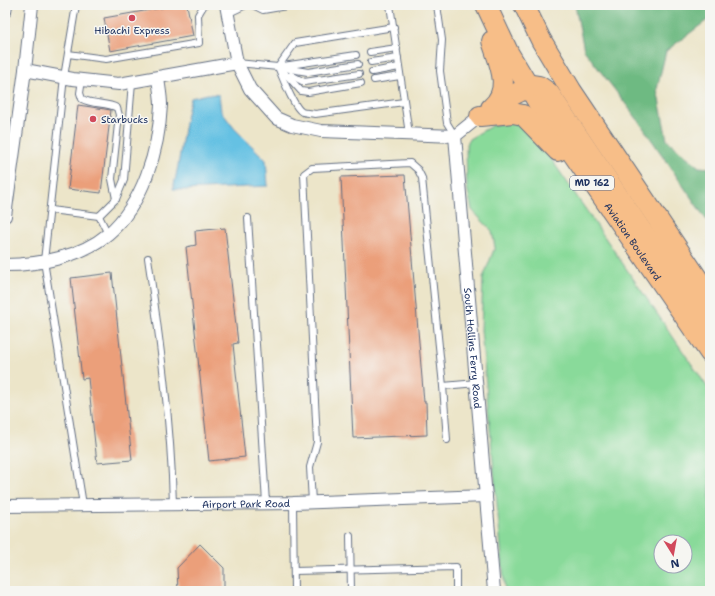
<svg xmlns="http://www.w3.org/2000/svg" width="715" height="596" font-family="'Shantell Sans',sans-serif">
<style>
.green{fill:#89da9a;stroke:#52847c;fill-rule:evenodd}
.forest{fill:#6eba82;stroke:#447470}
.water{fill:#65c1e3;stroke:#4078a0}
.building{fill:#eb9f7a}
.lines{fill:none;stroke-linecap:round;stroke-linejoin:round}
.lane-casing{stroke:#646f83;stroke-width:8}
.street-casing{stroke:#646f83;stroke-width:14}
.primary-casing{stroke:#646f83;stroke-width:22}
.lane{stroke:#fff;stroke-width:6}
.street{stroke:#fff;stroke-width:12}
.primary{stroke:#f7be88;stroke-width:20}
.poi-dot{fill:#d1495b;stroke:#f6f6f2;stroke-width:1.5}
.labels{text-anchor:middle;stroke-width:3;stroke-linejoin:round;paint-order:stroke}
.shield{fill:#f6f6f2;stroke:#5d6b8a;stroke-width:1}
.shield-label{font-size:9px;font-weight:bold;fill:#1b2f5e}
.poi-label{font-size:10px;fill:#1b2f5e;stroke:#f6f6f2}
.street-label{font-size:10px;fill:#1b2f5e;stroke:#f6f6f2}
</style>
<rect width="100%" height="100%" fill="#f6f6f2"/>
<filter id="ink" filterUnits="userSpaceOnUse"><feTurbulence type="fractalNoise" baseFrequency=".025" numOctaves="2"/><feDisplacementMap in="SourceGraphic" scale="8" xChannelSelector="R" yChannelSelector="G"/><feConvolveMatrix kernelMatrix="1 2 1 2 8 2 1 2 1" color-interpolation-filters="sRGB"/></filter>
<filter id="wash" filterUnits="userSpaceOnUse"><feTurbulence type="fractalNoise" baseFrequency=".012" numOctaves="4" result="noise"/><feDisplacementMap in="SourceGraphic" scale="16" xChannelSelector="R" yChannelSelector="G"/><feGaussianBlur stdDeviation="0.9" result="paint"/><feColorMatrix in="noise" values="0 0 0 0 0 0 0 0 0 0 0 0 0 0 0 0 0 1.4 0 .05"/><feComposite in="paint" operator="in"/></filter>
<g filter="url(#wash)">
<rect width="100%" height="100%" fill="#ece5c9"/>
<!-- green -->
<path class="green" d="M522,122l25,31 163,238v200h-205l-24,-261 2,-52 12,-31 -3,-16 -20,-21 -5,-23 -1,-39 3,-9 24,-14zM661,542h24v24h-24z"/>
<!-- forest -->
<polygon class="forest" points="575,5 710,5 710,18 666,51 657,89 667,140 699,167 710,168 710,225 638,120 584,50"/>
<!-- water -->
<path class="water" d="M208,94l11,1 2,16 13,17 32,32 2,26 -86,4 -9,-1c8,-30 9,-61 18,-91z"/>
<g id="blocks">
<!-- building -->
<g class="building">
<polygon points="178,5 187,5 193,36 110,51 104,18"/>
<polygon points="78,105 111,110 101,193 68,189"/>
<polygon points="405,175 424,402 426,402 427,435 353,438 341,177"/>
<polygon points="225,228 238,343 233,344 245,457 209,461 186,247 196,245 195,231"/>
<polygon points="112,273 132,460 97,463 88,378 82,379 71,278"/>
<polygon points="200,544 224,568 224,591 178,591 177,568"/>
</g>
</g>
</g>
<g filter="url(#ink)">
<use href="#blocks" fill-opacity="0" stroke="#646f83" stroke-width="1"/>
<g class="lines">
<!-- lane casing -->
<g class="lane-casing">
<g id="lane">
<polyline points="76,5 64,77 44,261 83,505"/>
<polyline points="253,5 263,10 292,5"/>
<polyline points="390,5 409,134"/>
<polyline points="437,5 442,40 440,71 447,123 455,136"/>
<polyline points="227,14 246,5"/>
<polyline points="370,52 397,48"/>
<polyline points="68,54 106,59 199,43 198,15 204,5"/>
<polyline points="371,62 398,58"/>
<polyline points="237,63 278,67 308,72 358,64"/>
<polyline points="283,66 356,55"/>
<path d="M278,67c4,9 16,41 24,45 3,1 9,1 13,2l89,-12"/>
<polyline points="278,67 295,43 394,27"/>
<polyline points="282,70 301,91 308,92 361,83"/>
<polyline points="372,72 399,67"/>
<polyline points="291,75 304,82 359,74"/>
<path d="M82,80l-2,13 2,6c11,6 25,3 35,9l2,7 -7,64 4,20"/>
<polyline points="374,80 400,76"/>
<polyline points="50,210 99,216 116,199 124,180 132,82"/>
<polyline points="99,216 108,234"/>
<polyline points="248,218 266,503"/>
<path d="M148,258c12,82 23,164 25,246"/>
<polyline points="447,440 443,386 477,383"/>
<polyline points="312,502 310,467 317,442 304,174 312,168 410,163 418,170 422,178 443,386"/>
<polyline points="293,503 294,591"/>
<polyline points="350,536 351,591"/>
<polyline points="294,571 456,567 456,591"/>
</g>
</g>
<!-- street casing -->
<g class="street-casing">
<g id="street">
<polyline points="226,5 237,63 250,89 276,118 292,125 321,131 455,136"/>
<polyline points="5,11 6,5"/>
<polyline points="25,70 73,79 119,84 237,63"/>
<path id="s1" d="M480,116l-25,20 39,455"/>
<polyline points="5,216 25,70 32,5"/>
<path d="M5,265c34,0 76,-8 103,-31 35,-30 51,-84 53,-129 0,-9 -2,-18 -3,-27"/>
<path id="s2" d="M5,506l288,-3 193,-7"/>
</g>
</g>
<!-- primary casing -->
<g class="primary-casing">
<g id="primary">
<path id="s3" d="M486,5l23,49 33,55 168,244"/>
<polyline points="524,5 541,40 571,90 710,297"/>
<polyline points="497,103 533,85 539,86 549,93 642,231 710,323"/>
<path d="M491,108c22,-18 8,-45 1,-67"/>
<polyline points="480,116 513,113 523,115 558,151"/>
</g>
</g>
<!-- lane -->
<use href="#lane" class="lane"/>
<!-- street -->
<use href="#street" class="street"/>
<!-- primary -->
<use href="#primary" class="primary"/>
</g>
</g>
<!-- markers -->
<g class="poi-dot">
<circle cx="132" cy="18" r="4"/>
<circle cx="93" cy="119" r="4"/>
</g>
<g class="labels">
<!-- shield labels -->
<rect class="shield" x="570" y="176" width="44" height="14" rx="3"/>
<g class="shield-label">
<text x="592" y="186">MD 162</text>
</g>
<!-- poi labels -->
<g class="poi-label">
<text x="132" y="34">Hibachi Express</text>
<text x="101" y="123" text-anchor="start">Starbucks</text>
</g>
<!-- street labels -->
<g class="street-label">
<text dy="4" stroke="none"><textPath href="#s3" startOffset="279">Aviation Boulevard</textPath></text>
<text dy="4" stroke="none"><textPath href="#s1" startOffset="245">South Hollins Ferry Road</textPath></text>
<text dy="4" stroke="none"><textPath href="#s2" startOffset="241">Airport Park Road</textPath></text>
</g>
</g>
<!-- margin -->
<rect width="715" height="596" fill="none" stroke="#f6f6f2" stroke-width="20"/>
<!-- north arrow -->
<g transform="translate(673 554) rotate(169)"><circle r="19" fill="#f6f6f2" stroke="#9ea6b7"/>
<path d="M0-3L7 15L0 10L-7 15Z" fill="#d1495b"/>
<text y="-6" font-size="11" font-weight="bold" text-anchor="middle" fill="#1b2f5e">N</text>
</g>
</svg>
